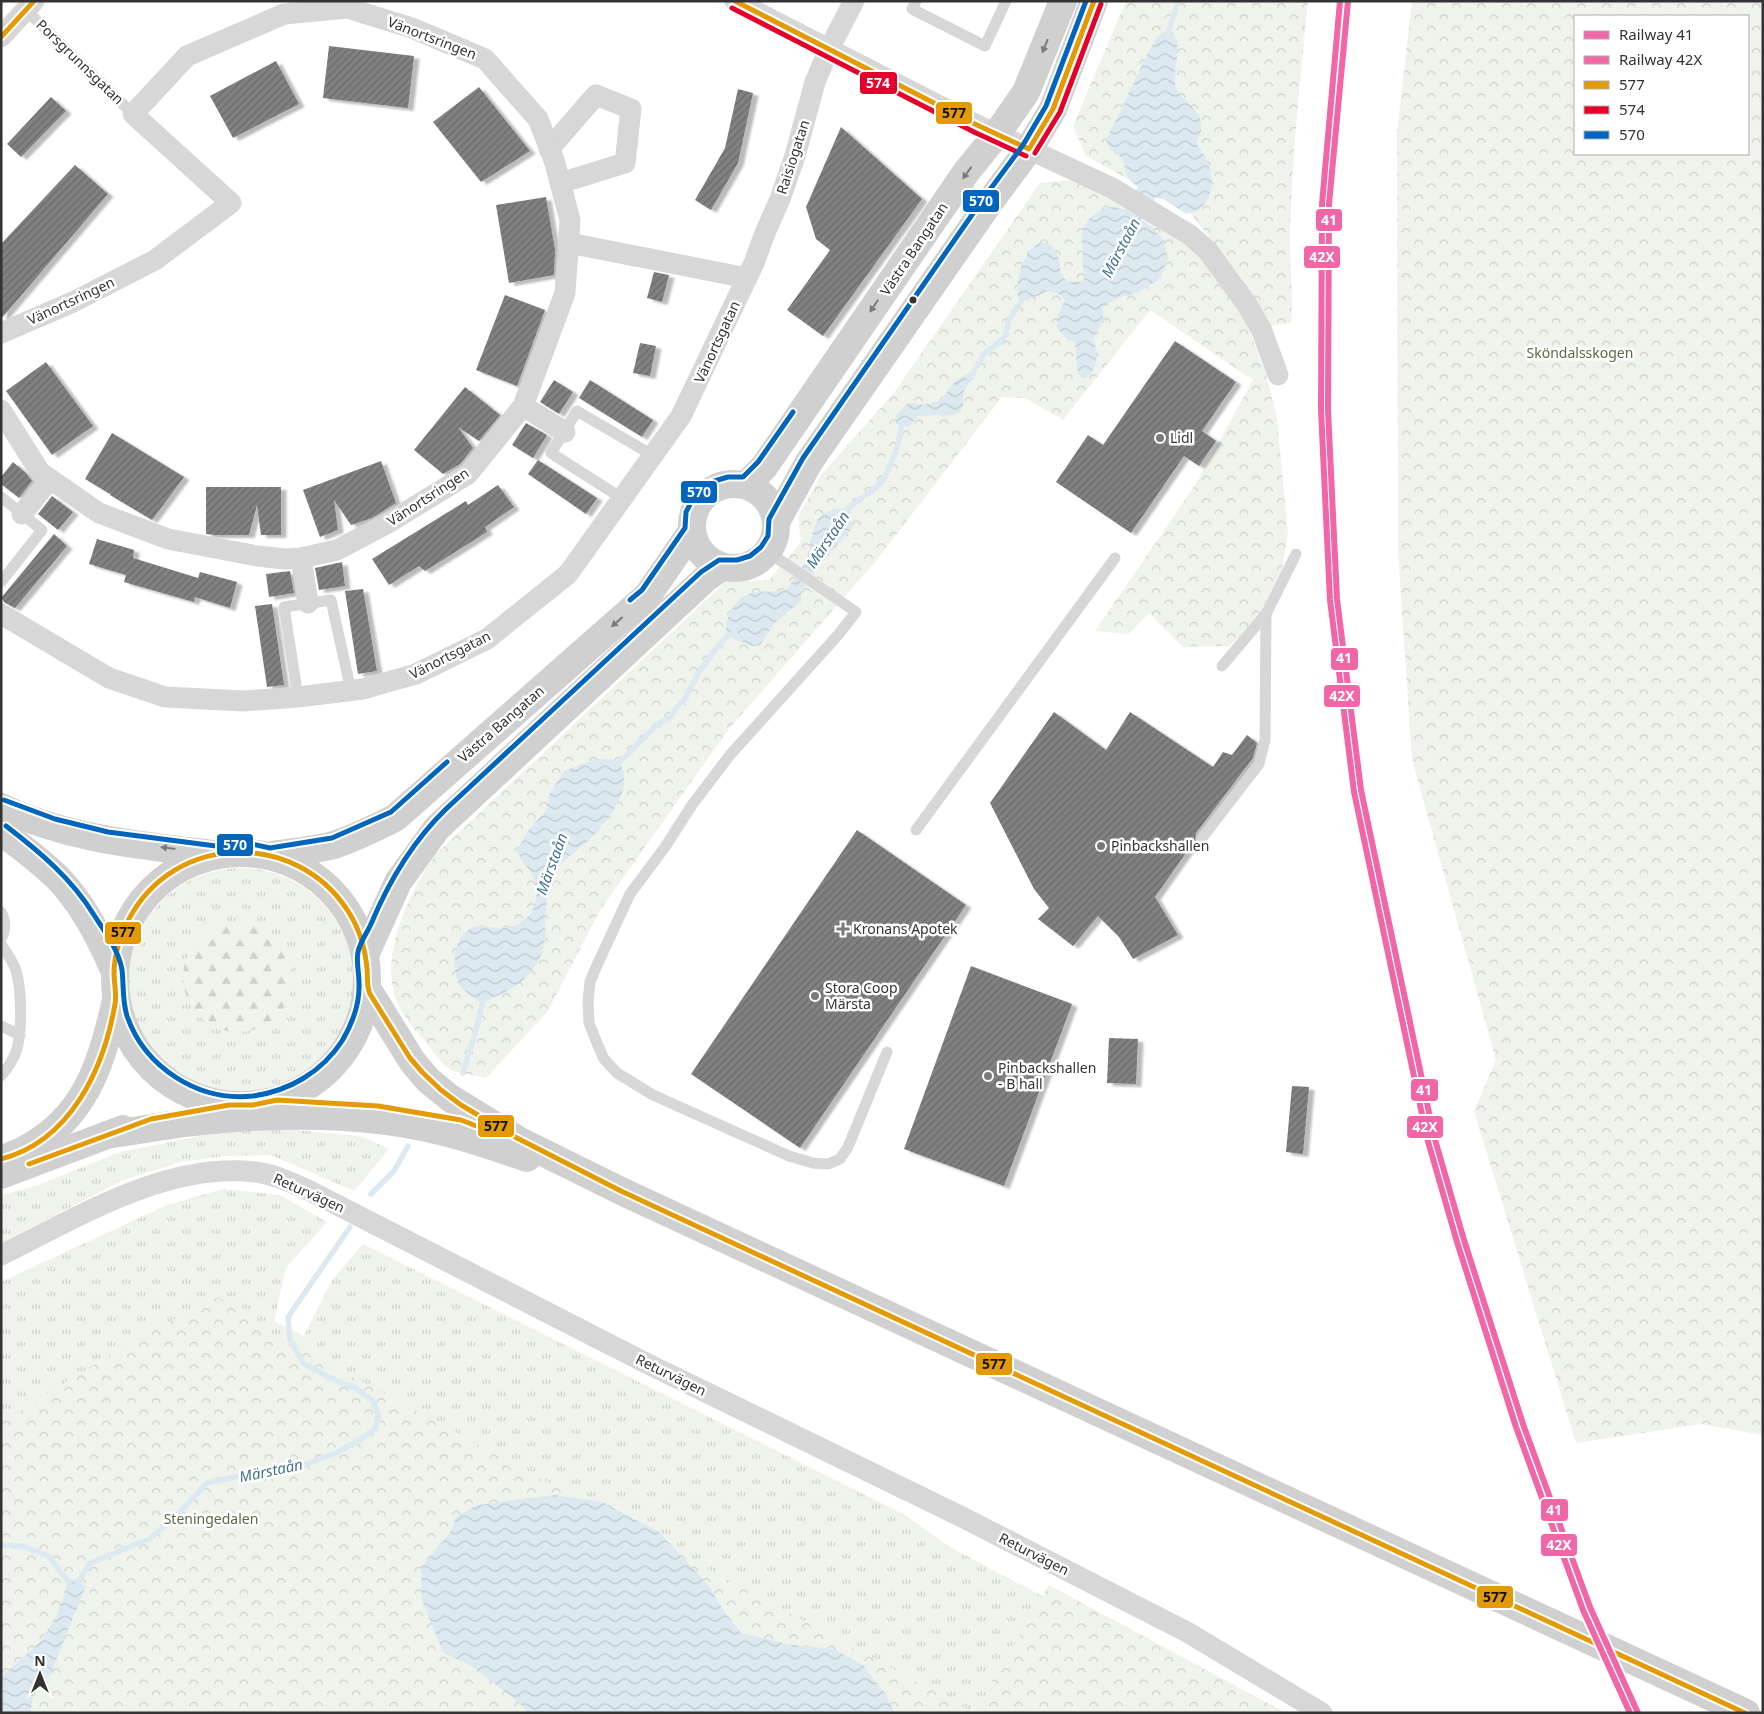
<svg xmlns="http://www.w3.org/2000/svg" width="1764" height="1714" font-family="'Noto Sans',sans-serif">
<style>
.grass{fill:url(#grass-tufts)}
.forest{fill:url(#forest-firs)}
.park{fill:url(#park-crowns);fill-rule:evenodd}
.water{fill:url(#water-waves)}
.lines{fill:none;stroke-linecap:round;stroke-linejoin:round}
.stream{stroke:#dde9f0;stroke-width:5.5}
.building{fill:url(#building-hatch);filter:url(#shadow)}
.lane{stroke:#d7d7d7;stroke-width:11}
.street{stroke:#d7d7d7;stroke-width:21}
.secondary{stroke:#d0d0d0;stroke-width:28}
.bus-1-casing{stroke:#fff;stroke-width:9}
.bus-2-casing{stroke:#fff;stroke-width:9}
.bus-3-casing{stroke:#fff;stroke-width:9}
.bus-1{stroke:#e39a05;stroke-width:5}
.bus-2{stroke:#e4002b;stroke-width:5}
.bus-3{stroke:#0065bd;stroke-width:5}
.rail-1-casing{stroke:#fff;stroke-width:10}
.rail-2-casing{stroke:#fff;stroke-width:10}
.rail-1{stroke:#f166a7;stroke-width:6}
.rail-2{stroke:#f166a7;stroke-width:6}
.oneway{fill:#7a7a7a}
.bus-dot{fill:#333;stroke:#fff;stroke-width:2}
.poi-dot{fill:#7a7a7a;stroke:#fff;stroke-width:2}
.labels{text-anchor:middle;stroke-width:5;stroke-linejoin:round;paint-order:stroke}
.street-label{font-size:14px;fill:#333;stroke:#fff}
.park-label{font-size:14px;fill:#566c42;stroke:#fff}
.poi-label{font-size:14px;fill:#333;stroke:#fff;text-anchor:start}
.water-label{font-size:15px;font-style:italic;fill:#457390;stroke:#fff}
.line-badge{stroke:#fff;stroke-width:2}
.badge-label{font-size:14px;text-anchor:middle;font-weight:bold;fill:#fff}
.pale-badge-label{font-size:14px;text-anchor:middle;font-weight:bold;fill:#111}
</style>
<defs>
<pattern id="grass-tufts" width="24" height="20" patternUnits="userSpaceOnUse" patternTransform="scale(1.25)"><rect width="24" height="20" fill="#f0f3ec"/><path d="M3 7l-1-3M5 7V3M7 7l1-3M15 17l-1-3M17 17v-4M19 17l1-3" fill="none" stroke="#ced1cb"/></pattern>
<pattern id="forest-firs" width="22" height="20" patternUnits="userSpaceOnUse" patternTransform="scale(1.25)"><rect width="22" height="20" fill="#f0f3ec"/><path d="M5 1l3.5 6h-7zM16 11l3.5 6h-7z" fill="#ced1cb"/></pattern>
<pattern id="park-crowns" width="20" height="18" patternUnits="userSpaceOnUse" patternTransform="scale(1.25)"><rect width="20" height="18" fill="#f0f3ec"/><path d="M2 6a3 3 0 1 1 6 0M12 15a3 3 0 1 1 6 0" fill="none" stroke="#ced1cb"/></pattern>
<pattern id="water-waves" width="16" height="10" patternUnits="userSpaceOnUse" patternTransform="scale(1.25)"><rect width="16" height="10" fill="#dde9f0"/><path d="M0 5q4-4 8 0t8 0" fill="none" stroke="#bec8ce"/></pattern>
<pattern id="building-hatch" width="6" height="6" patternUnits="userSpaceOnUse" patternTransform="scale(1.25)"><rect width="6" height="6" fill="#818181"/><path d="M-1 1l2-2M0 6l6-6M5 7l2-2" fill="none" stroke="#6a6a6a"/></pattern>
<filter id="shadow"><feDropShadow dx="5.5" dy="3" stdDeviation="1" flood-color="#0004"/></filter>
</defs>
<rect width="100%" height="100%" fill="#fff"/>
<!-- grass -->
<g class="grass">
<circle cx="241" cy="980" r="112"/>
<polygon points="250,1126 360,1136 389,1149 354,1191 271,1155 225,1156 181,1162 123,1180 1,1243 1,1195 33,1187 120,1152"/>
<polygon points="223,1189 280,1195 327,1222 286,1268 274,1321 304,1336 331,1282 363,1244 905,1515 950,1547 1262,1713 894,1713 1,1677 1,1282 167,1205"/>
</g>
<!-- forest -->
<circle class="forest" cx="238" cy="977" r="55"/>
<!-- park -->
<g class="park">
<path d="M1126,1h182c-8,78 -16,157 -18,235 -1,29 4,58 1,87l-21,3 -32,-52 -48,-61 -104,-57 -13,-30z"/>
<path d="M1412,1h351v1434l-62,-11 -125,19 -102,-332 22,-51 -84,-300 -14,-208 -1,-420zM1575,16h173v138h-173z"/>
<path d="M1069,180l49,20 78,51 48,65 22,58 11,45 11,115 -6,35 -27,54 -26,23 -46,1 -34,-34 -20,21 -34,-3 100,-146 58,-105 -103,-70 -87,110 -38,-22 -23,-1 -126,164 -148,169 -129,182 -51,99 -62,67c-8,-2 -30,-5 -37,-9 -6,-4 -19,-22 -25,-29 -11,-12 -22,-25 -28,-40 -17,-46 14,-109 40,-146l289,-272 44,-2 32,-38 -3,-25 23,-42 72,-81 147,-211z"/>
<polygon points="219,1297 259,1326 974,1713 1049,1585 1286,1713 1,1713 1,1423 136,1338"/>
</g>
<!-- water -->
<g class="water">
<path d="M1165,31h5c17,12 -1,41 7,59 1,3 5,7 7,9 14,13 24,25 12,44l12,18 5,23 -5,15 -10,12 -12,3 -23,-15 -8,-1 -14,22 8,5 16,16 -1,2 4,15 -7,18 -4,5 -21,12 -19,5 -14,10v12l-10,19c5,15 6,28 -7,39h-5c-8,-13 -2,-24 -7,-37l-6,-1 -11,-12v-11l8,-17 -6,-6 -11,-3 -11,5 -17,5c-10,-17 10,-70 30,-56 10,7 9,18 11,28 1,4 5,6 7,9h15l2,-8c-4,-10 -2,-12 -2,-22 0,-5 -2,-10 -1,-16 0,-12 9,-21 19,-26 8,-4 15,-4 23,0l14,-23c-12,-9 -12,-13 -15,-28l-15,-12 -2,-7 42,-87 9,-16z"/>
<path d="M970,372l5,3c-3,5 -8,9 -10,14 -5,11 4,18 -10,26l-38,1 -8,11 -9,-2 -4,-3 -1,-6 12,-12 6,-1 11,2 17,-5 15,-20z"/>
<path d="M838,509h5l7,3 2,16 -34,39 -17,26v9l-24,18 -17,25c-6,2 -9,1 -15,-2 -5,-2 -13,-3 -17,-8 -7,-12 7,-35 18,-40 11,-5 27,-3 39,-4 8,-9 18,-23 22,-34 7,-21 3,-45 31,-48z"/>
<path d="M596,759c16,0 25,-2 28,16 3,25 -21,52 -38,68 -11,9 -23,16 -30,29 -7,14 -10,32 -11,48 0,9 1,20 -2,30 -4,12 -12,23 -21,31 -12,11 -27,14 -39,23 -7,-5 -20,-12 -24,-20 -8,-17 -6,-50 15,-57 8,-3 19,1 27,1 18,0 33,-12 35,-29 4,-28 -13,-29 -19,-49l13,-22 16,-17 3,-17 15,-23z"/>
<polygon points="555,1495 602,1502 659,1532 709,1586 724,1611 741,1633 792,1645 834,1649 864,1666 887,1697 894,1713 527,1713 523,1706 476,1669 443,1652 422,1601 421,1567 451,1531 456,1517 477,1505"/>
<polygon points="80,1578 85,1588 51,1673 33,1697 30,1713 1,1713 1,1677 41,1641 58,1613 68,1581"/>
</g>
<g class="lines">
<!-- stream -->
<g class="stream">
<polyline points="1167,37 1178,1"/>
<polyline points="969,378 973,373 983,355 1001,341 1006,334 1008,321 1024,297"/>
<path d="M844,515c9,-16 32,-22 42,-40 6,-12 12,-28 14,-41 1,-6 0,-9 5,-14"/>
<polyline points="615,767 658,724 670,717 678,706 685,699 699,672 716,649 728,635 735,633"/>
<polyline points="463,1073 476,1030 484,997"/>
<polyline points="371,1194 394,1171 408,1146"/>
<polyline points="1,1545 21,1546 48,1556 68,1581 71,1587"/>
<polyline points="78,1583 90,1563 149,1539 176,1516 207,1483 243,1475 293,1469 336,1453 363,1438 376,1428 378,1415 373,1401 355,1388 332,1379 303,1363 290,1340 288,1317 350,1227"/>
</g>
</g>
<!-- building -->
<g class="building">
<polygon points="329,46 414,56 408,108 323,98"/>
<polygon points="276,61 299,104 233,138 210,96"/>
<polygon points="479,87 530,151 481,182 433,122"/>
<polygon points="738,89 753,93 738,163 711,210 695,200 725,148"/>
<polygon points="51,97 66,111 21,157 7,144"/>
<polygon points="841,127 922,199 823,336 787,310 830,250 816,239 806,207"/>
<polygon points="75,165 108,194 1,319 1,244"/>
<polygon points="546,197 555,250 554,275 509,283 496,205"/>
<polygon points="654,272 669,275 662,302 647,298"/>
<polygon points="505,295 545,310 517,386 476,370"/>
<polygon points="1175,341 1236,382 1202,431 1216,441 1199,466 1184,456 1131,533 1056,482 1088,435 1103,445"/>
<polygon points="640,343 656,346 650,376 633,373"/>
<polygon points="46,362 93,426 52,455 6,391"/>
<polygon points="554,380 573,392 559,414 540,402"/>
<polygon points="590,380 653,420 642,437 579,398"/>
<polygon points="465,387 500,415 479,441 458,427 473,448 460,464 443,474 414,450"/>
<polygon points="526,423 547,435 533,458 512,445"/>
<polygon points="112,433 184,477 152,520 110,495 111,493 110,494 85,479"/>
<polygon points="538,460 597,498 586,514 528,474"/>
<polygon points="381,461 396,503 372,518 351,525 334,500 338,530 320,537 303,490"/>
<polygon points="13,462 26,473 32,481 19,498 1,484 1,477"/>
<polygon points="498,485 514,507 485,527 487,532 425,571 419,566 389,585 372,559 466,501 468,505"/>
<polygon points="206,487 281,487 281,535 261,535 257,505 249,535 215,535 206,534"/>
<polygon points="52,496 73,512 58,530 38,514"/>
<polygon points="54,534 67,546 15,608 5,603 1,598"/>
<polygon points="97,539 134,550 133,558 198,578 200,572 237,582 230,608 195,597 194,602 124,582 126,575 89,564"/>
<polygon points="342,562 345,586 319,590 315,568"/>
<polygon points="290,571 294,593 269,597 266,574"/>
<polygon points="363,589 377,671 358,674 345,591"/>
<polygon points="272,604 284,685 267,687 255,606"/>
<polygon points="1054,712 1106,750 1130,712 1213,767 1223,752 1232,755 1247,735 1257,743 1253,758 1196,833 1195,840 1155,897 1178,935 1133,959 1119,937 1098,916 1073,946 1038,919 1049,908 1034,889 990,803"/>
<polygon points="857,830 966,905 800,1148 691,1074"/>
<polygon points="971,966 1072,1004 1004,1186 904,1149"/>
<polygon points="1109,1038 1138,1039 1136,1084 1107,1083"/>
<polygon points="1292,1086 1309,1087 1303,1154 1286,1152"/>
</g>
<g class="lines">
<!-- lane -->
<g class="lane">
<polyline points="916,1 912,9 985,46 1006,1"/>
<polyline points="26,10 133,114"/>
<polyline points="1,497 42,530 1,582"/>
<polyline points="623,499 551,453 577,411 654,456"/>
<polyline points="767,552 789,566 856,612 838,635 730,755 692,805 665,847 630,894 598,963 590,982 588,1001 589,1023 597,1043 604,1059 617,1073 653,1095 789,1156 813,1163 828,1164 840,1159 848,1147 887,1052"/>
<polyline points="1222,666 1266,614 1296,554"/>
<polyline points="298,697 284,607 331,600 351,691"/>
<polyline points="916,830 1115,558"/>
<polyline points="1202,838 1259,764 1265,740 1266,614"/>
<path d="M1,912c5,9 5,18 0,27"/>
<path d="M1,944c5,8 11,16 14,24 7,18 7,62 2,81 -3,9 -9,19 -16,27"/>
<polyline points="1,1026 20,1035"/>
</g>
<!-- street -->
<g class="street">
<polyline points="735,1 977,125 1112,188 1190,235 1208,251 1248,306 1262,331 1278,375"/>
<polyline points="1,37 34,1"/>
<polyline points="549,149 596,95 631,109 625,163 560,183"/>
<polyline points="569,243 747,278"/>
<polyline points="1,333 73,302 155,260 231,203 133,114 187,56 284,14 347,8 412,28 485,59 538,119 554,160 570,220 565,293 523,406 468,474 388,523 337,550 301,558 285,559 257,556 168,539 99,513 40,472 1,410"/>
<polyline points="523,406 565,432"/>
<polyline points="22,514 50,479"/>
<polyline points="301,558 308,603"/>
<polyline points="1,614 109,678 165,697 243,701 298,697 363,689 416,674 487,639 568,574 681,416 754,263 765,233 780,199 795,156 815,82 829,49 854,1"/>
<path d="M1,1255c76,-37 166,-94 254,-83 18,2 35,10 51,17l340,174 318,155 223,114 135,81"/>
</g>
<!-- secondary -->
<g class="secondary">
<circle cx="734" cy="526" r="42"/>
<polyline points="746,485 764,467 967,171 997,134 1026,92 1063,1"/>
<polyline points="776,522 809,462 989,203 1029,149 1053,109 1094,1"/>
<path d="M1,807c66,32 139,38 211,47"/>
<path d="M1,832c20,14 39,29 57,46 25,26 42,59 56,92"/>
<circle cx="241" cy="979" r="126"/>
<path d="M273,855c20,-3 41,-5 61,-10 21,-7 41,-17 61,-27l253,-223 44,-64"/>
<polyline points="365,955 398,882 437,828 706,578 722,567"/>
<polyline points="367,988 412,1061 428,1080 450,1098 518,1140 621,1191 1746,1713"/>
<path d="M107,1135c29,-4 58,-10 87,-13 62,-7 131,-9 193,-1 49,6 94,21 140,37"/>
<path d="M12,1155c11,-3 18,-8 27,-14 50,-32 65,-87 77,-141"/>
<polyline points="1,1175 123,1129"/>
</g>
<!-- bus-1 casing -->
<g class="bus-1-casing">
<g id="bus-1">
<polyline points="735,1 977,125 1029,149 1053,109 1094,1"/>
<polyline points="1,37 34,1"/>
<path d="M1,1159c70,-18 103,-91 114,-155 2,-11 -1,-20 -1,-31 0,-18 7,-38 15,-54 45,-86 167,-89 219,-8 11,17 17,37 19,57 1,9 -1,17 3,26l40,64 12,14 19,18 20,15 56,33 104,53 1124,522"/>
<polyline points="29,1164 151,1119 229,1105 253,1105 277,1100 378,1106 461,1120 479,1127"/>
</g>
</g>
<!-- bus-2 casing -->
<g class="bus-2-casing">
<g id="bus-2">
<polyline points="732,8 974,132 1026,156"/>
<polyline points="1035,153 1060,112 1101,4"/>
</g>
</g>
<!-- bus-3 casing -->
<g class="bus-3-casing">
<g id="bus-3">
<polyline points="630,600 642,590 685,528 686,512 695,495 711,482 728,477 743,477 758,462 793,412"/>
<polyline points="4,800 55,819 108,832 216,846 252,844 270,848 332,838 391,812 447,762"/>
<path d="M6,826c34,26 66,53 88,89 11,17 25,36 28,55 2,17 0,29 5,46 18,52 72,86 126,80 36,-5 69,-24 89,-55 10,-17 18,-38 17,-58 0,-11 -3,-21 -1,-31 2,-10 9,-19 13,-28 18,-43 41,-82 75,-115l255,-237 18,-12h18l13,-4 11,-9 7,-11 1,-17 34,-61 180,-259 40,-54 23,-39 40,-105"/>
</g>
</g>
<!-- bus-1 -->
<use href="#bus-1" class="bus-1"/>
<!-- bus-2 -->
<use href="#bus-2" class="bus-2"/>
<!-- bus-3 -->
<use href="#bus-3" class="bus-3"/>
<!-- rail-1 casing -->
<g class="rail-1-casing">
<polyline id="rail-1" points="1348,1 1329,204 1328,410 1337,599 1361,790 1434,1136 1464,1240 1523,1424 1590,1607 1638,1713"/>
</g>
<!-- rail-2 casing -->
<g class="rail-2-casing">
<polyline id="rail-2" points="1340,1 1322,204 1321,410 1330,600 1354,792 1427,1138 1457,1242 1516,1427 1583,1610 1630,1713"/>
</g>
<!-- rail-1 -->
<use href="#rail-1" class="rail-1"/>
<!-- rail-2 -->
<use href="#rail-2" class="rail-2"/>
</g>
<!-- one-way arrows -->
<defs><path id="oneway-solid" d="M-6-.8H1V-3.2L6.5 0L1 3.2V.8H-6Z" transform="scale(1.25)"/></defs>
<g class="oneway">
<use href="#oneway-solid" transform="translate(1045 46) rotate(112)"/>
<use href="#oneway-solid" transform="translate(967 173) rotate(126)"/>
<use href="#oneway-solid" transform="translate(874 306) rotate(124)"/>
<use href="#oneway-solid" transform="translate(617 622) rotate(139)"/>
<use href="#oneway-solid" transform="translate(168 848) rotate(-173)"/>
</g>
<!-- markers -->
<circle class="bus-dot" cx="913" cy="300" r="4.5"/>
<g class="poi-dot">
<circle cx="1160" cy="438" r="5"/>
<circle cx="1101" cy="846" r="5"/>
<path d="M840.5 921.5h5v5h5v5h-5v5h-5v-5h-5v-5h5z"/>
<circle cx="815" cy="996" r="5"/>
<circle cx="988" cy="1076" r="5"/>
</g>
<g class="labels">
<!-- street labels -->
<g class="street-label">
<text transform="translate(432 38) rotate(21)" y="5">Vänortsringen</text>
<text transform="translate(80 62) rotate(44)" y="5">Porsgrunnsgatan</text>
<text transform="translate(793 157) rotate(-72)" y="5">Raisiogatan</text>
<text transform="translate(914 249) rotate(-56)" y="5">Västra Bangatan</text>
<text transform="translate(71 301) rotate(-25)" y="5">Vänortsringen</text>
<text transform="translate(717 342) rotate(-65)" y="5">Vänortsgatan</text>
<text transform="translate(428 497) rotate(-33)" y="5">Vänortsringen</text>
<text transform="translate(450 655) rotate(-27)" y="5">Vänortsgatan</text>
<text transform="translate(501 724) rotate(-41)" y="5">Västra Bangatan</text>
<text transform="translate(309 1193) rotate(24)" y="5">Returvägen</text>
<text transform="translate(671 1375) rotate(26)" y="5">Returvägen</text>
<text transform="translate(1034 1554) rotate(27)" y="5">Returvägen</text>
</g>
<!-- park labels -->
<g class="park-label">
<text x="1580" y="358">Sköndalsskogen</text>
<text x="211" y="1524">Steningedalen</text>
</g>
<!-- poi labels -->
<g class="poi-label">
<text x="1170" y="443">Lidl</text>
<text x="1111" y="851">Pinbackshallen</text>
<text x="853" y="934">Kronans Apotek</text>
<text x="825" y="993">Stora Coop<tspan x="825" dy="16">Märsta</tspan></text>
<text x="998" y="1073">Pinbackshallen<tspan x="998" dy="16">- B hall</tspan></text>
</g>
<!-- water labels -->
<g class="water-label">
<text transform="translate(1121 248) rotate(-62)" y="5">Märstaån</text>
<text transform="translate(828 540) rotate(-56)" y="5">Märstaån</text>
<text transform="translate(552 864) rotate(-70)" y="5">Märstaån</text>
<text transform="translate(271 1471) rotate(-12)" y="5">Märstaån</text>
</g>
</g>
<g class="line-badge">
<rect x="859" y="71" width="39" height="24" rx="5" fill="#e4002b"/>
<rect x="935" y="101" width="38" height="24" rx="5" fill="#e39a05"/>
<rect x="962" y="189" width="38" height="24" rx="5" fill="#0065bd"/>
<rect x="1315" y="208" width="28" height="24" rx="5" fill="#f166a7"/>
<rect x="1303" y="245" width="38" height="24" rx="5" fill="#f166a7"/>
<rect x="680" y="480" width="38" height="24" rx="5" fill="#0065bd"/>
<rect x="1330" y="647" width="29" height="24" rx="5" fill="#f166a7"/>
<rect x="1323" y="684" width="38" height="24" rx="5" fill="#f166a7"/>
<rect x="216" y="833" width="38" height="24" rx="5" fill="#0065bd"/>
<rect x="104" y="921" width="38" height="24" rx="5" fill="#e39a05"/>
<rect x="1410" y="1078" width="29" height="24" rx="5" fill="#f166a7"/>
<rect x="477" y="1114" width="38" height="24" rx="5" fill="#e39a05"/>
<rect x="1406" y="1115" width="38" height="24" rx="5" fill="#f166a7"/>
<rect x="975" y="1352" width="38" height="24" rx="5" fill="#e39a05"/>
<rect x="1540" y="1498" width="29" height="24" rx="5" fill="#f166a7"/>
<rect x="1540" y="1533" width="38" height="24" rx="5" fill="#f166a7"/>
<rect x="1476" y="1585" width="38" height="24" rx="5" fill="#e39a05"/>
</g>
<g class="badge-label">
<text x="878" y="88">574</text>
<text x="981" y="206">570</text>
<text x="1329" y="225">41</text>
<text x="1322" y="262">42X</text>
<text x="699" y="497">570</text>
<text x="1344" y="663">41</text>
<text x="1342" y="701">42X</text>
<text x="235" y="850">570</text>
<text x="1424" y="1095">41</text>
<text x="1425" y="1132">42X</text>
<text x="1554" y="1515">41</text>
<text x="1559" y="1550">42X</text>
</g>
<g class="pale-badge-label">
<text x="954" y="118">577</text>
<text x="123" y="937">577</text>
<text x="496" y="1131">577</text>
<text x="994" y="1369">577</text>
<text x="1495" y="1602">577</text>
</g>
<!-- border -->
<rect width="1764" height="1714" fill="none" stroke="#333333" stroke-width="5"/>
<!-- legend -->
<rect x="1574" y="15" width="175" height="140" fill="#ffffff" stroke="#adadad"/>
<rect x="1584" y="31" width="25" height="8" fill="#f166a7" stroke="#adadad"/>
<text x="1619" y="40" font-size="15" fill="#333333">Railway 41</text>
<rect x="1584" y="56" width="25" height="8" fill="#f166a7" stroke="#adadad"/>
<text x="1619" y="65" font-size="15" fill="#333333">Railway 42X</text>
<rect x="1584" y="81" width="25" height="8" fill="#e39a05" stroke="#adadad"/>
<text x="1619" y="90" font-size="15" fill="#333333">577</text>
<rect x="1584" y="106" width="25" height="8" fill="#e4002b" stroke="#adadad"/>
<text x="1619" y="115" font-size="15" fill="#333333">574</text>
<rect x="1584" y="131" width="25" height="8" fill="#0065bd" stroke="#adadad"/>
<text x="1619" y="140" font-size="15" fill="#333333">570</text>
<!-- north arrow -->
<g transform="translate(40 1674)" stroke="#ffffff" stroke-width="4" paint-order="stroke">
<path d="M0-4L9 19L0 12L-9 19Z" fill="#333333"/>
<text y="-8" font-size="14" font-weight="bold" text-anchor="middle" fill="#333333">N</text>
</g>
</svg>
